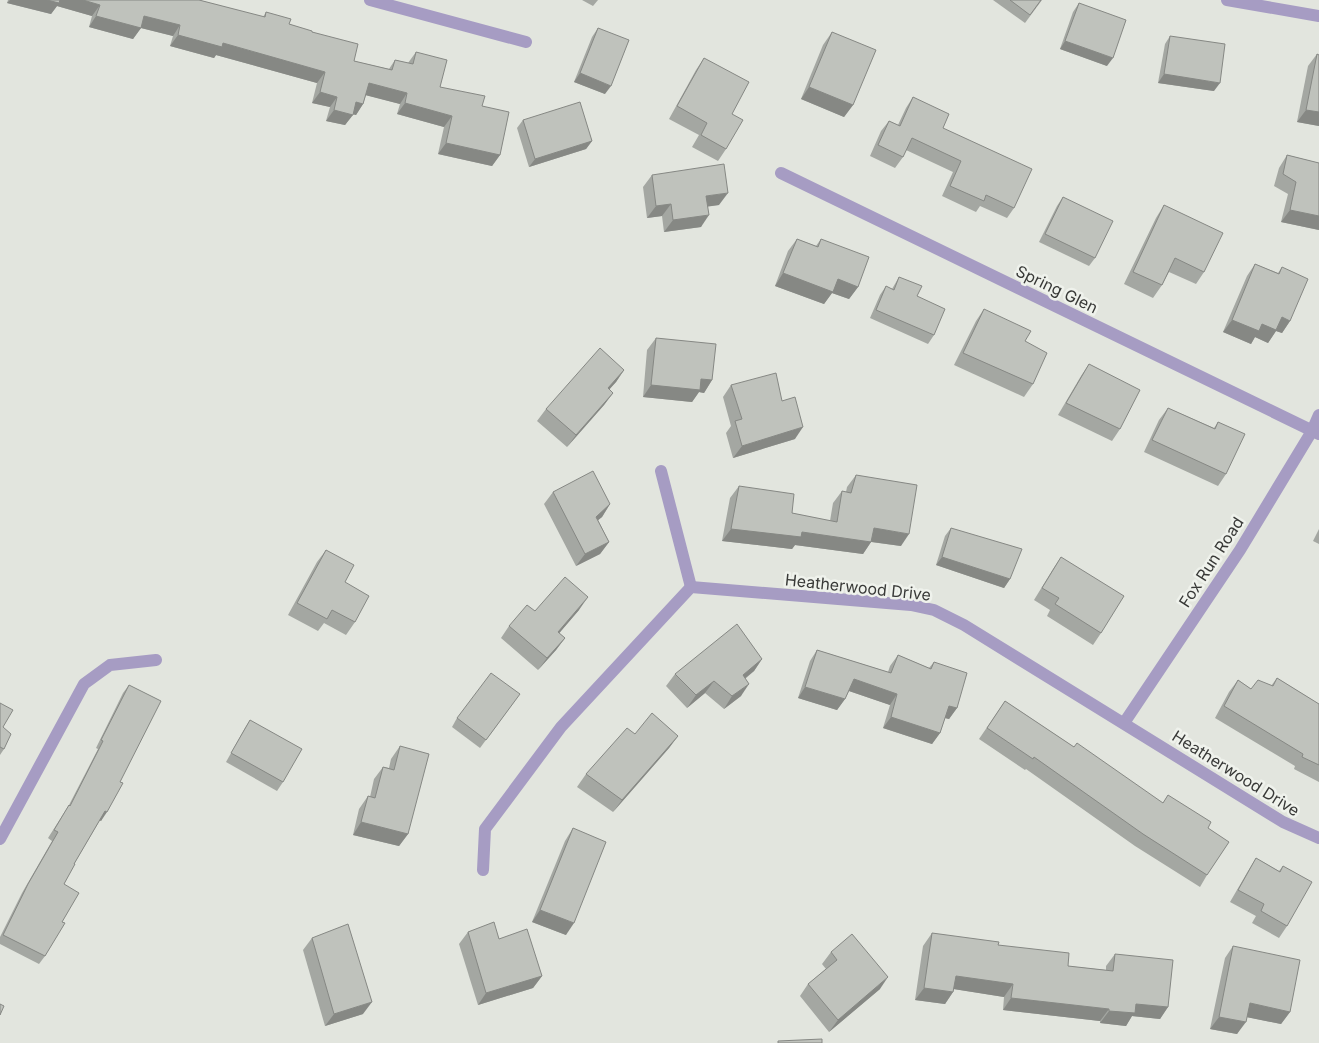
<svg xmlns="http://www.w3.org/2000/svg" width="1319" height="1043" font-family="Inter,sans-serif">
<style>
.lines{fill:none;stroke-linecap:round;stroke-linejoin:round}
.minor{stroke:#a69cc3;stroke-width:12}
.wall{fill:#a4a7a2}
.shaded-wall{fill:#868884}
.building{fill:#bfc2bc;stroke:#868884}
.labels{text-anchor:middle;stroke-width:5;stroke-linejoin:round;paint-order:stroke}
.street-label{font-size:16px;fill:#383937;stroke:#eff2ec}
</style>
<rect width="100%" height="100%" fill="#e2e5de"/>
<g class="lines">
<!-- minor -->
<g class="minor">
<polyline points="370,0 526,42"/>
<polyline points="1227,0 1319,16"/>
<polyline points="781,173 1319,434"/>
<polyline points="661,471 691,587"/>
<polyline points="1124,723 1240,550 1312,431 1319,415"/>
<polyline points="0,839 84,684 110,665 156,660"/>
<polyline points="483,870 485,829 561,727 691,587 911,605 934,610 964,625 1283,822 1319,838"/>
</g>
</g>
<!-- wall -->
<g class="wall">
<polygon points="8,0 199,0 263,17 266,12 289,24 312,32 354,61 389,69 395,60 408,63 416,52 440,87 482,106 500,155 492,166 438,154 444,127 397,114 400,104 366,95 363,104 356,115 353,114 345,125 326,121 330,107 312,103 317,83 216,55 214,58 170,46 173,36 141,28 133,39 89,27 92,16 57,6 51,14 7,3"/>
<polygon points="582,0 598,0 593,6"/>
<polygon points="993,0 1042,0 1025,23"/>
<polygon points="1079,3 1107,66 1060,49 1073,12"/>
<polygon points="598,28 605,94 574,82 592,37"/>
<polygon points="832,32 853,105 844,117 801,99 823,45"/>
<polygon points="1170,36 1214,91 1158,83 1165,44"/>
<polygon points="1317,54 1319,55 1319,126 1297,122 1308,66"/>
<polygon points="704,58 726,149 718,161 692,147 699,135 669,119 696,70"/>
<polygon points="913,97 943,128 1014,208 1007,218 980,206 976,212 942,196 953,172 906,150 903,157 895,168 870,156 881,131 889,121 898,125 906,108"/>
<polygon points="523,120 592,141 586,149 529,167 517,128"/>
<polygon points="1287,155 1319,163 1319,230 1281,222 1288,194 1274,186 1279,168"/>
<polygon points="652,175 719,205 708,206 701,227 664,232 662,216 647,218 643,187"/>
<polygon points="1063,197 1095,258 1089,266 1039,242 1057,206"/>
<polygon points="1164,205 1204,272 1196,284 1169,272 1162,285 1153,298 1124,284 1156,218"/>
<polygon points="797,239 816,246 821,239 858,287 849,299 832,293 824,304 775,286 788,251"/>
<polygon points="1255,264 1278,273 1282,267 1290,321 1282,333 1276,331 1268,343 1255,337 1251,344 1223,332 1247,276"/>
<polygon points="899,277 917,296 934,335 928,344 870,318 880,295 886,286 892,289"/>
<polygon points="984,309 1025,341 1033,384 1024,397 954,365 976,321"/>
<polygon points="656,338 712,380 704,393 699,392 692,402 643,397 647,350"/>
<polygon points="1089,364 1120,429 1112,441 1058,415 1081,376"/>
<polygon points="624,370 616,382 609,389 613,393 604,405 567,447 537,421 546,409"/>
<polygon points="731,385 782,401 795,439 733,458 726,433 731,426 723,397"/>
<polygon points="1168,408 1214,428 1218,422 1226,474 1218,486 1144,452 1159,420"/>
<polygon points="856,475 901,546 871,542 863,554 795,545 792,549 722,541 730,498 739,486 792,513 830,521 833,503 842,491 846,492 847,487"/>
<polygon points="553,492 610,504 602,517 598,520 609,542 600,554 576,566 544,504"/>
<polygon points="951,528 1010,579 1004,588 936,565 945,536"/>
<polygon points="1319,529 1319,544 1313,541"/>
<polygon points="326,550 345,582 355,622 346,635 324,623 318,631 288,615 317,562"/>
<polygon points="1061,557 1101,633 1093,645 1047,616 1050,610 1034,600 1053,569"/>
<polygon points="579,610 559,633 565,638 556,650 538,670 501,638 509,626 535,611"/>
<polygon points="817,650 888,672 890,666 898,655 929,668 934,662 957,708 949,719 945,718 940,733 932,744 883,728 890,705 849,691 845,699 837,710 798,698 810,661"/>
<polygon points="762,659 754,671 745,679 741,696 724,709 705,693 687,708 666,686 675,674"/>
<polygon points="1277,678 1319,704 1319,782 1294,769 1295,766 1215,718 1229,692 1238,680 1251,689 1271,686"/>
<polygon points="129,685 120,782 101,821 100,820 74,864 64,884 62,922 45,956 39,964 0,944 0,937 22,893 52,841 48,838 69,805 98,749 96,748 123,693"/>
<polygon points="1005,701 1074,747 1163,803 1168,795 1208,828 1207,875 1200,887 1135,846 1026,769 1025,770 979,739"/>
<polygon points="514,702 480,748 452,727 457,718"/>
<polygon points="0,703 3,727 4,749 0,755"/>
<polygon points="250,720 283,782 277,791 226,762 245,728"/>
<polygon points="635,734 678,736 669,748 613,812 577,787 586,774"/>
<polygon points="400,746 408,834 399,846 353,835 359,809 368,796 370,797 374,779 383,767 389,768 391,759"/>
<polygon points="573,828 566,935 532,922 565,841"/>
<polygon points="1256,858 1279,871 1283,866 1287,926 1279,938 1252,923 1256,916 1230,902 1248,871"/>
<polygon points="468,932 499,939 542,976 533,988 478,1005 459,944"/>
<polygon points="932,933 998,945 1068,966 1106,970 1106,966 1115,954 1168,1007 1160,1019 1132,1016 1126,1026 1100,1023 1100,1021 1003,1010 1004,997 954,989 953,992 945,1004 915,1000 923,946"/>
<polygon points="312,938 363,1014 325,1026 303,950"/>
<polygon points="1233,946 1290,1012 1281,1024 1247,1017 1237,1034 1210,1029 1225,958"/>
<polygon points="831,952 880,989 829,1032 800,996 808,984 826,969 822,964"/>
</g>
<!-- shaded-wall -->
<g class="shaded-wall">
<polygon points="10,0 83,0 100,5 92,16 57,6 51,14 7,3"/>
<polygon points="96,16 141,28 133,39 89,27"/>
<polygon points="144,16 180,25 173,36 137,27"/>
<polygon points="178,35 223,43 325,72 317,83 216,55 214,58 170,46"/>
<polygon points="1065,41 1113,58 1107,66 1060,49"/>
<polygon points="580,73 611,86 605,94 574,82"/>
<polygon points="1164,74 1220,83 1214,91 1158,83"/>
<polygon points="369,83 407,93 400,104 361,94"/>
<polygon points="809,87 853,105 844,117 801,99"/>
<polygon points="320,92 337,97 330,107 312,103"/>
<polygon points="356,102 363,104 356,115 348,113"/>
<polygon points="405,103 452,116 444,127 397,114"/>
<polygon points="334,110 353,115 345,125 326,121"/>
<polygon points="1306,110 1319,112 1319,126 1297,122"/>
<polygon points="592,141 586,149 529,167 535,159"/>
<polygon points="446,143 500,155 492,166 438,154"/>
<polygon points="728,193 719,205 698,208 706,196"/>
<polygon points="671,204 662,216 647,218 656,206"/>
<polygon points="1290,210 1319,216 1319,230 1281,222"/>
<polygon points="709,215 701,227 664,232 673,220"/>
<polygon points="783,273 838,279 858,287 849,299 832,293 824,304 775,286"/>
<polygon points="1282,317 1290,321 1282,333 1276,331 1268,343 1255,337 1251,344 1223,332 1232,320"/>
<polygon points="624,370 616,382 600,400 608,388"/>
<polygon points="701,379 712,380 704,393 699,392 692,402 643,397 651,385"/>
<polygon points="613,393 604,405 567,447 576,435"/>
<polygon points="803,427 795,439 733,458 742,446"/>
<polygon points="610,504 602,517 587,529 596,517"/>
<polygon points="874,528 909,534 901,546 865,541"/>
<polygon points="731,529 802,532 871,542 863,554 795,545 792,549 722,541"/>
<polygon points="609,542 600,554 576,566 585,554"/>
<polygon points="942,557 1010,579 1004,588 936,565"/>
<polygon points="588,597 579,610 550,644 558,632"/>
<polygon points="565,638 556,650 538,670 547,658"/>
<polygon points="762,659 754,671 734,687 743,675"/>
<polygon points="854,679 897,694 890,705 846,690"/>
<polygon points="714,681 705,693 687,708 696,695"/>
<polygon points="749,684 741,696 724,709 732,696"/>
<polygon points="805,687 845,699 837,710 798,698"/>
<polygon points="949,706 957,708 949,719 941,717"/>
<polygon points="891,717 940,733 932,744 883,728"/>
<polygon points="678,736 669,748 613,812 622,800"/>
<polygon points="105,811 107,812 101,821 99,820"/>
<polygon points="361,822 408,834 399,846 353,835"/>
<polygon points="540,910 574,923 566,935 532,922"/>
<polygon points="542,976 533,988 478,1005 486,993"/>
<polygon points="956,976 1013,984 1004,997 947,988"/>
<polygon points="888,977 880,989 829,1032 838,1020"/>
<polygon points="924,988 953,992 945,1004 915,1000"/>
<polygon points="1011,998 1109,1009 1100,1021 1003,1010"/>
<polygon points="372,1002 363,1014 325,1026 334,1014"/>
<polygon points="1250,1003 1290,1012 1281,1024 1241,1016"/>
<polygon points="1136,1004 1168,1007 1160,1019 1132,1016 1126,1026 1100,1023 1109,1011"/>
<polygon points="1219,1017 1246,1022 1237,1034 1210,1029"/>
</g>
<!-- building -->
<g class="building">
<polygon points="47,0 60,0 59,3"/>
<polygon points="83,0 199,0 265,17 266,12 291,19 289,24 312,31 312,32 358,44 354,61 392,70 395,60 413,64 416,52 447,60 440,87 485,96 482,106 509,112 500,155 446,143 452,116 405,103 407,93 369,83 363,104 356,102 353,115 334,110 337,97 320,92 325,72 223,43 222,47 178,35 180,25 144,16 141,28 96,16 100,5"/>
<polygon points="1010,0 1041,0 1030,15"/>
<polygon points="1079,3 1126,20 1113,58 1065,41"/>
<polygon points="598,28 629,40 611,86 580,73"/>
<polygon points="832,32 876,50 853,105 809,87"/>
<polygon points="1170,36 1225,44 1220,83 1164,74"/>
<polygon points="1317,54 1319,55 1319,112 1306,110"/>
<polygon points="704,58 749,82 732,114 743,120 726,149 701,135 707,123 677,106"/>
<polygon points="913,97 949,114 943,128 1032,169 1014,208 986,195 984,201 950,186 961,161 912,138 903,157 878,145 889,121 900,126"/>
<polygon points="580,102 592,141 535,159 523,120"/>
<polygon points="1287,155 1319,163 1319,216 1290,210 1296,182 1283,174"/>
<polygon points="724,164 728,193 706,196 709,215 673,220 671,204 656,206 652,175"/>
<polygon points="1063,197 1113,221 1095,258 1045,234"/>
<polygon points="1164,205 1223,233 1204,272 1175,258 1162,285 1133,272"/>
<polygon points="797,239 818,247 821,239 869,257 858,287 838,279 833,292 783,273"/>
<polygon points="1255,264 1279,274 1282,267 1308,279 1290,321 1282,317 1276,330 1262,324 1259,331 1232,320"/>
<polygon points="899,277 922,286 917,296 945,309 934,335 876,310 886,286 894,290"/>
<polygon points="984,309 1031,331 1025,341 1047,353 1033,384 963,353"/>
<polygon points="656,338 716,344 712,380 701,379 700,390 651,385"/>
<polygon points="600,348 624,370 608,388 613,393 576,435 546,409"/>
<polygon points="1089,364 1140,390 1120,429 1066,403"/>
<polygon points="776,373 782,401 795,397 803,427 742,446 735,421 742,419 731,385"/>
<polygon points="1168,408 1215,429 1218,422 1245,434 1226,474 1152,440"/>
<polygon points="593,471 610,504 596,517 609,542 585,554 553,492"/>
<polygon points="856,475 917,485 909,534 874,528 871,542 802,532 801,537 731,529 739,486 794,494 792,513 837,522 842,491 851,493"/>
<polygon points="951,528 1022,549 1010,579 942,557"/>
<polygon points="326,550 354,565 345,582 369,596 355,622 332,610 327,619 297,603"/>
<polygon points="1061,557 1124,596 1101,633 1055,604 1059,598 1042,588"/>
<polygon points="565,577 588,597 558,632 565,638 547,658 509,626 527,605 535,611"/>
<polygon points="737,624 762,659 743,675 749,684 732,696 714,681 696,695 675,674"/>
<polygon points="817,650 891,673 898,655 931,669 934,662 967,673 957,708 949,706 940,733 891,717 897,694 854,679 845,699 805,687"/>
<polygon points="491,673 520,694 486,740 457,718"/>
<polygon points="1277,678 1319,704 1319,765 1302,757 1303,754 1224,706 1238,680 1251,689 1258,680 1273,686"/>
<polygon points="129,685 161,701 120,782 123,783 107,812 105,811 74,864 75,864 64,884 79,893 62,922 65,923 45,956 3,935 28,884 58,832 54,830 69,805 70,806 103,741 101,740"/>
<polygon points="1005,701 1074,747 1077,743 1163,803 1168,795 1211,822 1208,828 1229,842 1207,875 1143,834 1034,757 1033,759 987,728"/>
<polygon points="0,703 13,710 3,727 11,734 4,749 0,747"/>
<polygon points="652,713 678,736 622,800 586,774 627,728 635,734"/>
<polygon points="250,720 302,749 283,782 231,753"/>
<polygon points="400,746 429,754 408,834 361,822 368,796 375,798 383,767 394,770"/>
<polygon points="573,828 606,842 574,923 540,910"/>
<polygon points="1256,858 1280,872 1283,866 1312,882 1287,926 1261,911 1264,904 1238,890"/>
<polygon points="494,922 499,939 527,929 542,976 486,993 468,932"/>
<polygon points="348,924 372,1002 334,1014 312,938"/>
<polygon points="932,933 999,942 998,945 1069,953 1068,966 1113,971 1115,954 1173,960 1168,1007 1136,1004 1135,1013 1109,1011 1109,1009 1011,998 1013,984 956,976 953,992 924,988"/>
<polygon points="852,934 888,977 838,1020 808,984 837,960 831,952"/>
<polygon points="1233,946 1300,960 1290,1012 1250,1003 1246,1022 1219,1017"/>
<polygon points="0,1004 4,1006 0,1015"/>
<polygon points="822,1039 822,1043 778,1043 778,1041"/>
</g>
<g class="labels">
<!-- street labels -->
<g class="street-label">
<text transform="translate(1057 289) rotate(26)" y="6">Spring Glen</text>
<text transform="translate(1211 562) rotate(-57)" y="6">Fox Run Road</text>
<text transform="translate(858 587) rotate(6)" y="6">Heatherwood Drive</text>
<text transform="translate(1236 773) rotate(32)" y="6">Heatherwood Drive</text>
</g>
</g>
</svg>
